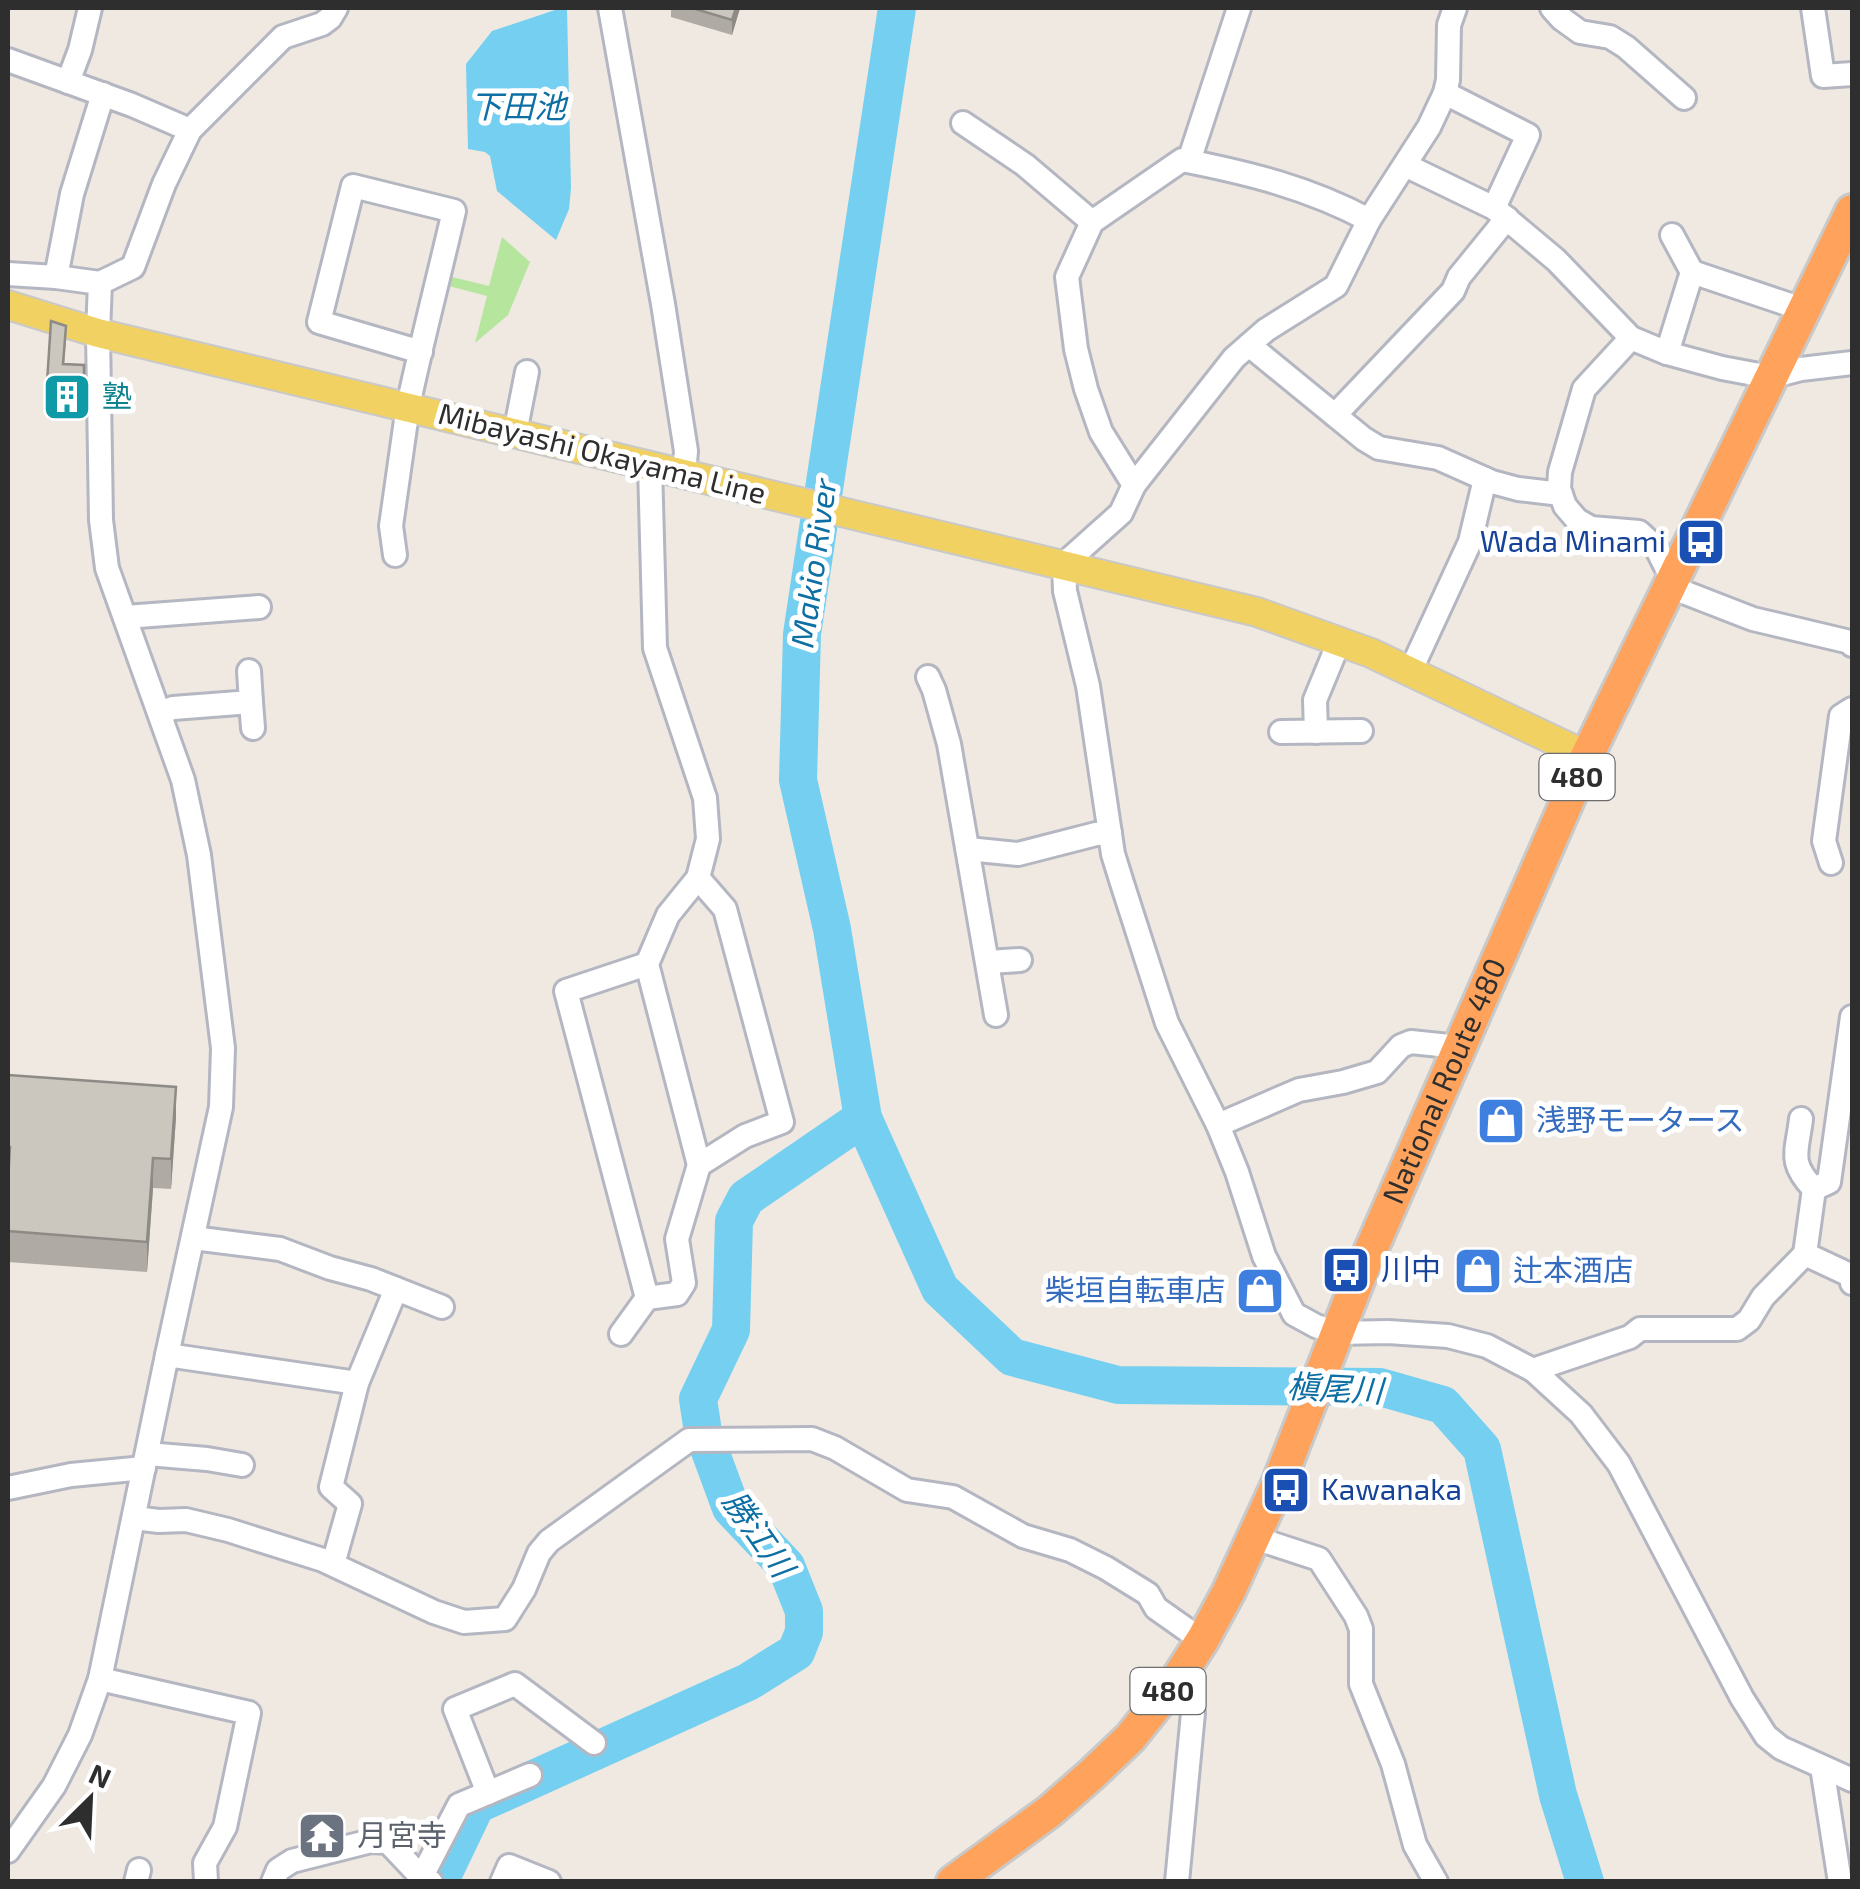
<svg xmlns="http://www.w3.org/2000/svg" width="1860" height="1889" font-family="'Exo 2','Noto Sans JP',sans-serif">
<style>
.green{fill:#b6e59e}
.water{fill:#75cff0}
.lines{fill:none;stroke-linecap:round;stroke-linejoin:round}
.river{stroke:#75cff0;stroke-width:38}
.minor-casing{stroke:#b4b7c1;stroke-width:28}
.major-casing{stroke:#c9c9c9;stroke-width:32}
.highway-casing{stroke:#c9c9c9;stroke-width:38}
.minor{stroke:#fff;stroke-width:22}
.major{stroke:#f2d163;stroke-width:28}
.highway{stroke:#ffa35c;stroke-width:32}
.wall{fill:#afaba4}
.shaded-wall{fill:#8e8b86}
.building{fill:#cbc7bf;stroke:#8e8b86;stroke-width:2.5}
.labels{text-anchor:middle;stroke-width:10;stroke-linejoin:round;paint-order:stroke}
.shield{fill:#fff;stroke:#6d6d6d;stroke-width:2.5}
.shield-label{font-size:28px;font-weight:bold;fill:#2e2e2e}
.culture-label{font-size:30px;fill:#0d838f;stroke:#fff;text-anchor:start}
.street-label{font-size:30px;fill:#2e2e2e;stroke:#fff}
.transit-label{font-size:30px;fill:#164399;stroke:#fff;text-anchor:start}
.shop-label{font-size:30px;fill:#366cbe;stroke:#fff;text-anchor:start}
.worship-label{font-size:30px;fill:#5b616d;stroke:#fff;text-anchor:start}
.water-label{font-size:32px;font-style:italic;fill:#0d6fa3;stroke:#fff}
</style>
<rect width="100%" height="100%" fill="#efe9e1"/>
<!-- green -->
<polygon class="green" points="502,237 530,262 508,315 475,343 487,296 445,285 448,276 489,286"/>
<!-- water -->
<polygon class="water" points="561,8 567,8 571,188 569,209 556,240 497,191 490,156 485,152 468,149 466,64 492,31"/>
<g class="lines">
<!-- river -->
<g class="river">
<polyline points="897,8 802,634 798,780 832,929 863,1118 940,1289 1012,1357 1118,1385 1380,1387 1443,1405 1482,1449 1558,1795 1585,1882"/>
<polyline points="443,1874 476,1805 748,1682 796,1652 804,1632 804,1611 786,1566 731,1508 703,1432 698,1399 731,1330 734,1221 746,1198 863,1118"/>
</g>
<!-- minor casing -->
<g class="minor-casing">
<g id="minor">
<polyline points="610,8 663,304 686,451 684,474"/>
<polyline points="1455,8 1449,25 1448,80 1445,93 1429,127 1369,220 1336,286 1266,330 1234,358 1134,485 1121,513 1064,564 1065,591 1088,686 1113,854 1122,883 1167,1023 1218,1125 1237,1172 1264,1256 1294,1314 1316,1326 1336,1333 1388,1332 1448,1336 1487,1346 1533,1370 1581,1414 1619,1464 1742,1698 1766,1736 1781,1748 1852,1780"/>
<polyline points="1552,8 1562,19 1580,32 1610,37 1626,47 1684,98"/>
<polyline points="1813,8 1823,76 1852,74"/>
<polyline points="8,60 132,105 190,130"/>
<polyline points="68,82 80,50 90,8"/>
<polyline points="1445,93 1528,135 1494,208"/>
<polyline points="963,123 1025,165 1092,222"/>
<polyline points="1189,161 1239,8"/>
<polyline points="1405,165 1494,208 1556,260 1631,338 1667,353 1722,368 1770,377 1801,369 1852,363"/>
<polyline points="1692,272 1805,310"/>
<polyline points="8,274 56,277 100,283"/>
<polyline points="56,277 72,194 103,94"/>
<polyline points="1631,338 1584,389 1560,472 1559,489 1565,506 1577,520 1591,528 1639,532 1657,549 1672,579"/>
<polyline points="1249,345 1364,439 1379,448 1438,458 1492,482 1518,489 1561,494"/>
<polyline points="1667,353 1692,272 1672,235"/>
<polyline points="1335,415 1453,291 1459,277 1507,218"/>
<polyline points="515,433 527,372"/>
<polyline points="650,466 655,648 705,798 708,839 698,878 668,915 647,964 699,1165"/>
<path d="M1134,485l-33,-53 -15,-43 -10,-40 -9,-72 25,-55 90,-62c67,13 127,28 187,60"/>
<path d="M395,555l-4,-29 17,-120c14,-65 31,-130 46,-195l-101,-25 -34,136 102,30"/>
<polyline points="1668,586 1753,619 1850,642 1852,645"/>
<polyline points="125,617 259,607"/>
<polyline points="249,671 251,702"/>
<polyline points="1410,672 1470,542 1485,479"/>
<polyline points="928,677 934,690 949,744 996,1015"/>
<polyline points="160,713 173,708 251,702 253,728"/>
<polyline points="1281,732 1361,731"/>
<polyline points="1316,732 1315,700 1339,642"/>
<polyline points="968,849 1018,854 1096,834 1110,833"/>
<polyline points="1831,863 1824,841 1841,716 1852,709"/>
<polyline points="988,962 1020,960"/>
<polyline points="647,964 566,991 647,1298"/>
<polyline points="1852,1017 1829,1182 1814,1189 1805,1254 1852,1276 1852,1283"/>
<path d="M1801,1119c-4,34 -13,43 13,70"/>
<polyline points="1218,1125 1299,1090 1343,1082 1377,1072 1401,1046 1411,1042 1459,1047"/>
<polyline points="193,1238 280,1249 330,1268 371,1279 442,1307"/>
<polyline points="621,1334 647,1298 677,1294 684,1283 677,1239 699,1165 745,1136 782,1122 725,909 698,878"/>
<polyline points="167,1355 357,1383"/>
<polyline points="1533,1370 1630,1337 1640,1329 1737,1329 1749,1320 1763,1297 1805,1254"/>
<polyline points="147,1454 207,1459 242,1465"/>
<polyline points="8,1488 71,1475 144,1468"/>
<polyline points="134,1518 159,1521 186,1520 228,1530 323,1560 434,1612 464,1622 505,1619 524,1589 539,1553 549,1541 689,1440 812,1439 835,1448 907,1490 953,1497 1023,1536 1070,1550 1106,1568 1148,1594 1156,1608 1190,1632 1203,1639"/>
<polyline points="1255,1538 1319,1559 1356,1616 1361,1629 1361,1684 1393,1764 1415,1845 1436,1882"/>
<polyline points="333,1564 350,1504 331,1487 357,1383 396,1289"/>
<polyline points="100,1679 249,1713 225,1827 205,1863 206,1882"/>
<polyline points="1822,1767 1840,1882"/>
<polyline points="488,1793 455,1709 515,1684 594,1743"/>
<polyline points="8,1851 54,1786 80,1735 100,1679 167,1355 221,1107 223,1048 199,855 183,780 107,568 101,520 98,333 100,283 133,267 164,184 190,130 283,37 322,24 330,18 336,8"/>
<polyline points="136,1882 139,1870"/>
<polyline points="273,1882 278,1870 292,1861 371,1841 388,1842 422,1878 431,1882"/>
<polyline points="419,1882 459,1805 530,1775"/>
<polyline points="502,1882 509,1866 549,1882"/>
<polyline points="1177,1882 1193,1713 1189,1689 1178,1678"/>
</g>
</g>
<!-- major casing -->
<g class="major-casing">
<polyline id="major" points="8,305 98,333 1257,612 1371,653 1587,756"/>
</g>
<!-- highway casing -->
<g class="highway-casing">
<g id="highway">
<path id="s1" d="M953,1882l97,-71 41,-36 39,-37 48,-60 25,-39 26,-48 49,-107 82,-209 227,-519 265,-545"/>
</g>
</g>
<!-- minor -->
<use href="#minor" class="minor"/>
<!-- major -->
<use href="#major" class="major"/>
<!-- highway -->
<use href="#highway" class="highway"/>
</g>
<!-- wall -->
<g class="wall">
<polygon points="671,8 740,8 732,35 671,17"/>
<polygon points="66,341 64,364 84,365 84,415 46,413 46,398"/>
<polygon points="8,1075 176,1117 171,1189 153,1188 147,1272 8,1262"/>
</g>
<!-- shaded-wall -->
<g class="shaded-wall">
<polygon points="736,8 740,8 732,35 732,20"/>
<polygon points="176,1087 176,1117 171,1189 171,1159"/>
<polygon points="153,1158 153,1188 147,1272 147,1242"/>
</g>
<!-- building -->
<g class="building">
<polygon points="692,8 736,8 732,20"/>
<polygon points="51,321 66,326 63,364 84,365 84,400 46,398"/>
<polygon points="8,1075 176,1087 171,1159 153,1158 147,1242 8,1231 8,1182 10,1147 8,1147"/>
</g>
<!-- icons -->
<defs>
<g id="building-square" transform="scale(2.5)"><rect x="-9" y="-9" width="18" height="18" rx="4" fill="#0f9aa8" stroke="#fff"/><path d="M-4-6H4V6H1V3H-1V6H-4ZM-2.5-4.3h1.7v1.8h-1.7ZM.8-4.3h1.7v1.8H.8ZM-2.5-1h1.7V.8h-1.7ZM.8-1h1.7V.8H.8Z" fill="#fff"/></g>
<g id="bus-square" transform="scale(2.5)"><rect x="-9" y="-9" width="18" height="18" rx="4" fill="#1a4fb4" stroke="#fff"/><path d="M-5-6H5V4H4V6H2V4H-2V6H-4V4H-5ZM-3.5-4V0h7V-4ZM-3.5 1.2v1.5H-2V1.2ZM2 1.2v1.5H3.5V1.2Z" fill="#fff"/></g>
<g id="shop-square" transform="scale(2.5)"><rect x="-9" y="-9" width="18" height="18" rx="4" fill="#3f7fe0" stroke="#fff"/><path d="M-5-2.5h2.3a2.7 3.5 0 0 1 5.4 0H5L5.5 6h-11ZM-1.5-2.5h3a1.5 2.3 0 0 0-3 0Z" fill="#fff"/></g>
<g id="temple-square" transform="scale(2.5)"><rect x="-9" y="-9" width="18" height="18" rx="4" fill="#6b7280" stroke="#fff"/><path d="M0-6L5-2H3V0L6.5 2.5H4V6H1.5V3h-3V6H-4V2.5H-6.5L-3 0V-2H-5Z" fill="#fff"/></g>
</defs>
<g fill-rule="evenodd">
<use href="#building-square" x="67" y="397"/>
<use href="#bus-square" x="1701" y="542"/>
<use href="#shop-square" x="1501" y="1121"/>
<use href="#bus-square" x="1346" y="1270"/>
<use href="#shop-square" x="1478" y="1271"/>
<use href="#shop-square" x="1260" y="1291"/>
<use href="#bus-square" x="1286" y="1490"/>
<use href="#temple-square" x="322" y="1836"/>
</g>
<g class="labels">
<!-- shield labels -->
<g class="shield">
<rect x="1539.5" y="754" width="75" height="46" rx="8"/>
<rect x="1130.5" y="1668" width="75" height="46" rx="8"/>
</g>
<g class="shield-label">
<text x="1577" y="787">480</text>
<text x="1168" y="1701">480</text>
</g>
<!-- culture labels -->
<g class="culture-label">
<text x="102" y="407">塾</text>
</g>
<!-- street labels -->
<g class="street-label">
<text transform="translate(602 454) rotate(14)" y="10">Mibayashi Okayama Line</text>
<text dy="10" stroke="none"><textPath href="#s1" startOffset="960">National Route 480</textPath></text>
</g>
<!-- transit labels -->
<g class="transit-label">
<text x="1666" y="552" text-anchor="end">Wada Minami</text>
<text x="1381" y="1280">川中</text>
<text x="1321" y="1500">Kawanaka</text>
</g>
<!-- shop labels -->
<g class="shop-label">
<text x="1536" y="1131">浅野モータース</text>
<text x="1513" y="1281">辻本酒店</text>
<text x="1225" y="1301" text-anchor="end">柴垣自転車店</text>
</g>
<!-- worship labels -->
<g class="worship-label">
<text x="357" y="1846">月宮寺</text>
</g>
<!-- water labels -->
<g class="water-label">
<text x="518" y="118">下田池</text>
<text transform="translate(814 563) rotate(-82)" y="11">Makio River</text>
<text transform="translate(1335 1389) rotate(3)" y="11">槇尾川</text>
<text transform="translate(758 1534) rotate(55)" y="11">勝江川</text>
</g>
</g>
<!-- border -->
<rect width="1860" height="1889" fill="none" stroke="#2e2e2e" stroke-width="20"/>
<!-- north arrow -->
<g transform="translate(90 1799) rotate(24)" stroke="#ffffff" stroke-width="8" paint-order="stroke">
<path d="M0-8L18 38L0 25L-18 38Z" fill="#2e2e2e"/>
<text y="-15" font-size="28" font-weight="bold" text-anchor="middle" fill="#2e2e2e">N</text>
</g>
</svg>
